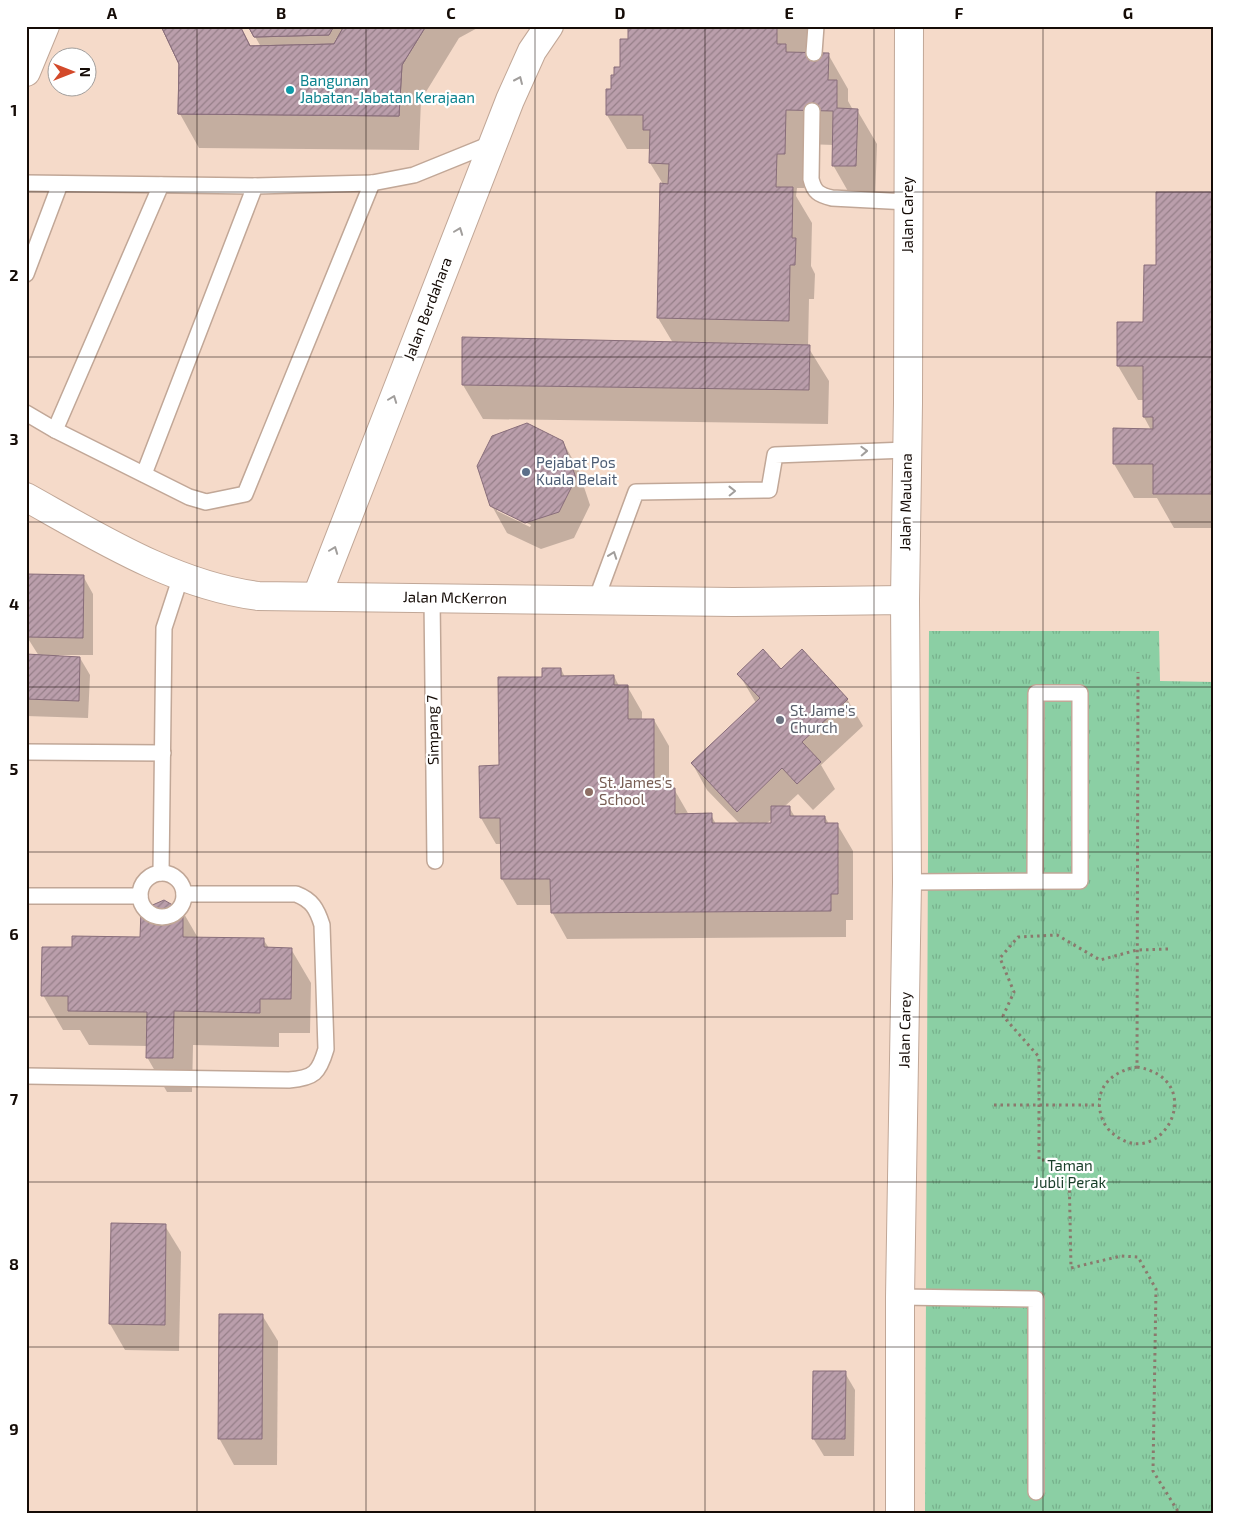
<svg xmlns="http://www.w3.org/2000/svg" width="1240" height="1539" font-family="'Exo 2',sans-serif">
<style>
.park{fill:url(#park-tufts)}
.shadow{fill:#0003;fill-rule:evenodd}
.building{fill:url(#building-hatch);stroke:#886d7a}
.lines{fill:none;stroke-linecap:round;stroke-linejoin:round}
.service-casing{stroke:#c1a797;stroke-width:18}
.minor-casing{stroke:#c1a797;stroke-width:30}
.tertiary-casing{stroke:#c1a797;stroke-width:30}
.secondary-casing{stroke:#c1a797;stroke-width:30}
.path{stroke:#8b796d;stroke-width:3;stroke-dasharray:2.5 4;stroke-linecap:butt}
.service{stroke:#fff;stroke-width:15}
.minor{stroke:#fff;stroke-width:28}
.tertiary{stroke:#fff;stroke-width:28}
.secondary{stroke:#fff;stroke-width:28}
.oneway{stroke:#a19e9c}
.grid{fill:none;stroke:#150c07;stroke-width:1;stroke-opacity:0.55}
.culture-dot{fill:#0f9aa8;stroke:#fff;stroke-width:2}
.service-dot{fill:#5c6f8a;stroke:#fff;stroke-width:2}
.worship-dot{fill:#6b7280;stroke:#fff;stroke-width:2}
.education-dot{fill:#8d6e63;stroke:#fff;stroke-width:2}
.labels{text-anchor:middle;stroke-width:4.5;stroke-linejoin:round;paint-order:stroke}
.culture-label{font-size:15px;fill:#0d838f;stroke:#fff;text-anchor:start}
.street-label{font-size:15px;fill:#150c07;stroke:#fff}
.service-label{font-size:15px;fill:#4e5e75;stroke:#fff;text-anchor:start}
.worship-label{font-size:15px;fill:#5b616d;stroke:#fff;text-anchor:start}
.education-label{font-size:15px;fill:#785e54;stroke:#fff;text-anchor:start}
.park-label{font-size:15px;fill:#193e29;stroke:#fff}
.neatline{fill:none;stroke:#150c07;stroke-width:2}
.grid-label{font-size:16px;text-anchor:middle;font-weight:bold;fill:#150c07}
</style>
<defs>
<pattern id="park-tufts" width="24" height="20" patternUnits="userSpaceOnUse" patternTransform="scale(1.25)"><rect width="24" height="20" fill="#8bcfa4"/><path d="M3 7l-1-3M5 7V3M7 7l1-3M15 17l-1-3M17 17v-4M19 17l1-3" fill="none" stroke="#77b18c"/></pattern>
<pattern id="building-hatch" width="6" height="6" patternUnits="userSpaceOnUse" patternTransform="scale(1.25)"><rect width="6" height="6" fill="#ba9eab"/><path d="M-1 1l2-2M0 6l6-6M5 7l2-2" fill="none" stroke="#967f89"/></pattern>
</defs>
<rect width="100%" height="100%" fill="#f5dac9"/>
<!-- park -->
<polygon class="park" points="929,631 1159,631 1160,681 1214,682 1214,1513 925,1513"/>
<!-- shadow -->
<g class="shadow">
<polygon points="158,26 240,26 251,47 261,47 249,26 481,26 459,38 421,100 419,150 199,148 180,114 181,64 164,30"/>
<polygon points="629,26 807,26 807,54 828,54 848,89 848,101 853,110 857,110 877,144 875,200 853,200 833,165 834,145 805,144 804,188 797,188 796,196 812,223 811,266 815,274 814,299 809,299 808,347 829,381 828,424 483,419 463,385 673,343 658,318 663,184 650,163 651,149 627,149 607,115 616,77 621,68 629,40"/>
<polygon points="1214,194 1214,528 1174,528 1157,498 1134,498 1114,464 1151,430 1144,417 1144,400 1138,400 1118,366 1144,323 1158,266"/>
<path d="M563,442l15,27 12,36 -16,33 -33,11 -34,-16 -15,-27zM497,508l34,17 -1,2 -33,-16z"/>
<polygon points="83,576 93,594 93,655 59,655 59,657 80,658 90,675 88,718 26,716 26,656 39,656 27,637"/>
<path d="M561,669l4,8 49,-1 5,10h8l15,26v8h12l15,26v43h5l15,26h22l5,9h24l-33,-34 -15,-27 64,-60 -17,-29 42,-3 66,28 16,27 -42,39 14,24 -22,21 -15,-16 -14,13h5l6,10h30l4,7h8l16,27v69h-7v17l-279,2 -15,-27v-7h-35l-15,-26v-35h-6l-15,-26 19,-52 43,-88zM772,819v5h-6z"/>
<polygon points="183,912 198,938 263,939 269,948 291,949 311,983 310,1033 279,1033 279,1047 193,1045 192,1092 167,1092 147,1057 148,1046 89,1045 80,1030 63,1030 43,995 73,948 141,939"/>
<polygon points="165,1226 181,1252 179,1351 125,1350 110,1324"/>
<polygon points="262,1315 278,1341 277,1465 234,1465 219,1438"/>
<polygon points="845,1373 855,1390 854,1456 824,1456 813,1438"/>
</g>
<!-- building -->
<g class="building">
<polygon points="161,26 240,26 250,46 334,44 344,26 426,26 402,65 399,116 178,114 179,64"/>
<polygon points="161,26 240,26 250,46 334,44 344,26 426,26 402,65 399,116 178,114 179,64"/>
<polygon points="248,26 334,26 329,35 254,37"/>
<polygon points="248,26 334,26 329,35 254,37"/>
<polygon points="628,26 788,26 777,27 777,44 786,44 786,52 829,53 828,80 837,80 837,108 858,109 856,166 832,166 833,111 786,110 785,154 777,154 776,187 793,187 792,238 796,238 795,265 790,265 789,321 657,318 660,183 668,184 669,164 649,163 650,130 643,130 643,115 606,115 606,89 611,89 611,75 614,75 614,67 620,67 620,39 628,39"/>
<polygon points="1156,192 1214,192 1214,494 1153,494 1153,464 1113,464 1113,428 1153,429 1153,417 1143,417 1143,366 1117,366 1117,322 1143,322 1144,265 1156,265"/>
<polygon points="462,337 810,345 809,390 462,385"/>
<polygon points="527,423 563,441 576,478 559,512 525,523 490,506 477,466 492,436"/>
<polygon points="27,574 84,575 83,638 26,637"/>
<polygon points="763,649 781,669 802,649 848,699 802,742 821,762 797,784 782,768 737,812 691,763 760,698 737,674"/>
<polygon points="26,654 80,657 79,701 26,699"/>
<polygon points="542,668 561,668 561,676 614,675 614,685 628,685 628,719 654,719 654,788 675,788 675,814 712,813 712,823 771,823 771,806 790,806 790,816 825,816 825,823 838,823 838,894 831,894 831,911 551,913 550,879 501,879 500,818 480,818 479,766 499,765 498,677 542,677"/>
<polygon points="164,900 183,911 183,937 264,938 264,947 292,948 291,999 260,999 260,1013 174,1011 173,1058 146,1058 147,1012 68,1011 68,996 41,996 42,947 72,947 72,936 140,937 141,910"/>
<polygon points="111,1223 166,1224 165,1325 109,1324"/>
<polygon points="219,1314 263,1314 262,1439 218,1439"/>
<polygon points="813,1371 846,1371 845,1439 812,1439"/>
</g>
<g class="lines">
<!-- service casing -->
<g class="service-casing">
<g id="service">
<polyline points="814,53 816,26"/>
<path d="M812,111l-1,68c3,13 8,16 21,19l76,4"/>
<polyline points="26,183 255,186 372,183 414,175 493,143"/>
<polyline points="26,274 60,184"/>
<polyline points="26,413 55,430 189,497 206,502 245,494 372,183"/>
<polyline points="55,430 161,185"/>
<polyline points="144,474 255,186"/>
<polyline points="432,598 435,861"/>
<polyline points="596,600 636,492 769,490 775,455 907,450"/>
<polyline points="26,752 163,753"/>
<circle cx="162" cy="895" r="22"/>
<polyline points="161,873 164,628 181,576"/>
<polyline points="907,882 1080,881 1080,693 1036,693 1035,881"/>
<polyline points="26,896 140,896"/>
<path d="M26,1076l263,4c25,-2 30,-7 37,-31l-4,-124c-5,-16 -10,-25 -26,-31h-112"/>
<polyline points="900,1297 1036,1299 1036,1492"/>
</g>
</g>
<!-- minor casing -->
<g class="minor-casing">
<g id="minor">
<polyline points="26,72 45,26"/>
<polyline points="317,596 510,100 532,51 549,26"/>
</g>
</g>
<!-- tertiary casing -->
<g class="tertiary-casing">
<polyline id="tertiary" points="905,600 908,403 909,26"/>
</g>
<!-- secondary casing -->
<g class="secondary-casing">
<path id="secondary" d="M26,497c72,40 148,88 232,99l475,6 172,-2 2,282 -7,415v216"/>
</g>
<!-- path -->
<g class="path">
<polyline points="1168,949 1137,950 1100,960 1057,935 1018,937 1000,958 1014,992 1003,1016 1039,1057 1039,1160 1060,1160 1069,1169 1071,1268 1121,1256 1138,1257 1156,1289 1153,1471 1179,1513"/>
<path d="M1137,1067c71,12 28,100 -18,71 -8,-5 -14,-11 -17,-20 -10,-28 9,-47 35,-51l1,-395"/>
<polyline points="994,1105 1099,1105"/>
</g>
<!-- service -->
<use href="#service" class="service"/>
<!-- minor -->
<use href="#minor" class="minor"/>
<!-- tertiary -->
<use href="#tertiary" class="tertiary"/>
<!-- secondary -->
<use href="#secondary" class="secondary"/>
</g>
<!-- one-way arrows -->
<defs><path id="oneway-chevron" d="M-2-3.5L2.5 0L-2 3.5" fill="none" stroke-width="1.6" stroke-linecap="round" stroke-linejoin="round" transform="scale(1.25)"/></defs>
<g class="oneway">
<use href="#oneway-chevron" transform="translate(519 80) rotate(-66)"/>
<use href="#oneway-chevron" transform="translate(459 231) rotate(-69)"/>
<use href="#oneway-chevron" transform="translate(393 399) rotate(-69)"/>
<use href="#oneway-chevron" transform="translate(864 451) rotate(-2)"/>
<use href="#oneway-chevron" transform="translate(732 491) rotate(-1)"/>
<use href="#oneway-chevron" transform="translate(334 550) rotate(-69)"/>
<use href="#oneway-chevron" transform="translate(613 555) rotate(-70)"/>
</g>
<!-- grid -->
<path class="grid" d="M197,26v1487M366,26v1487M535,26v1487M705,26v1487M874,26v1487M1043,26v1487M26,192h1188M26,357h1188M26,522h1188M26,687h1188M26,852h1188M26,1017h1188M26,1182h1188M26,1347h1188"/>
<!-- markers -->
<circle class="culture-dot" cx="290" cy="90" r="5"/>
<circle class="service-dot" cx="526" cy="472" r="5"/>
<circle class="worship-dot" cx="780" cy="720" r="5"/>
<circle class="education-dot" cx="589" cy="792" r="5"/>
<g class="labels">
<!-- culture labels -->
<g class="culture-label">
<text x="300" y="86">Bangunan<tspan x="300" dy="17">Jabatan-Jabatan Kerajaan</tspan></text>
</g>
<!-- street labels -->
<g class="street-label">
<text transform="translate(908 215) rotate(-90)" y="5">Jalan Carey</text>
<text transform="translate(428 309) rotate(-69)" y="5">Jalan Berdahara</text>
<text transform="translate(906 502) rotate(-89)" y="5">Jalan Maulana</text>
<text transform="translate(455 598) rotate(1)" y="5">Jalan McKerron</text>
<text transform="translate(433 730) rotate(-91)" y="5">Simpang 7</text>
<text transform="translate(905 1030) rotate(-89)" y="5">Jalan Carey</text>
</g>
<!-- service labels -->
<g class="service-label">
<text x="536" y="468">Pejabat Pos<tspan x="536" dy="17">Kuala Belait</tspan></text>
</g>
<!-- worship labels -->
<g class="worship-label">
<text x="790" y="716">St. Jame's<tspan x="790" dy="17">Church</tspan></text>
</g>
<!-- education labels -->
<g class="education-label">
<text x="599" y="788">St. James's<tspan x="599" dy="17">School</tspan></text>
</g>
<!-- park labels -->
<g class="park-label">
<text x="1070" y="1171">Taman<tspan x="1070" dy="17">Jubli Perak</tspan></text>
</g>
</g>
<!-- border -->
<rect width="1240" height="1539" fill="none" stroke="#ffffff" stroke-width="55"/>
<!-- north arrow -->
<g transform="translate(72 72) rotate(90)"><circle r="24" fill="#ffffff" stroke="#a19e9c"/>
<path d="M0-4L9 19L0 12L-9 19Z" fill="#d3492a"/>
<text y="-8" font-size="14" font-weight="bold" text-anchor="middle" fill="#150c07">N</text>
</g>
<rect x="28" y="28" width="1184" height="1484" class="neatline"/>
<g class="grid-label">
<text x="112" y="19">A</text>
<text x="281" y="19">B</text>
<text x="451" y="19">C</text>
<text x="620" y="19">D</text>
<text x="789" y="19">E</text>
<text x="959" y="19">F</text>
<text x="1128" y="19">G</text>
<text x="14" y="116">1</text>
<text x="14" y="281">2</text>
<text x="14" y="445">3</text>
<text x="14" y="610">4</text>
<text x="14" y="775">5</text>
<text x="14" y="940">6</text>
<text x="14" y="1105">7</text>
<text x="14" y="1270">8</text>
<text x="14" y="1435">9</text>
</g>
</svg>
